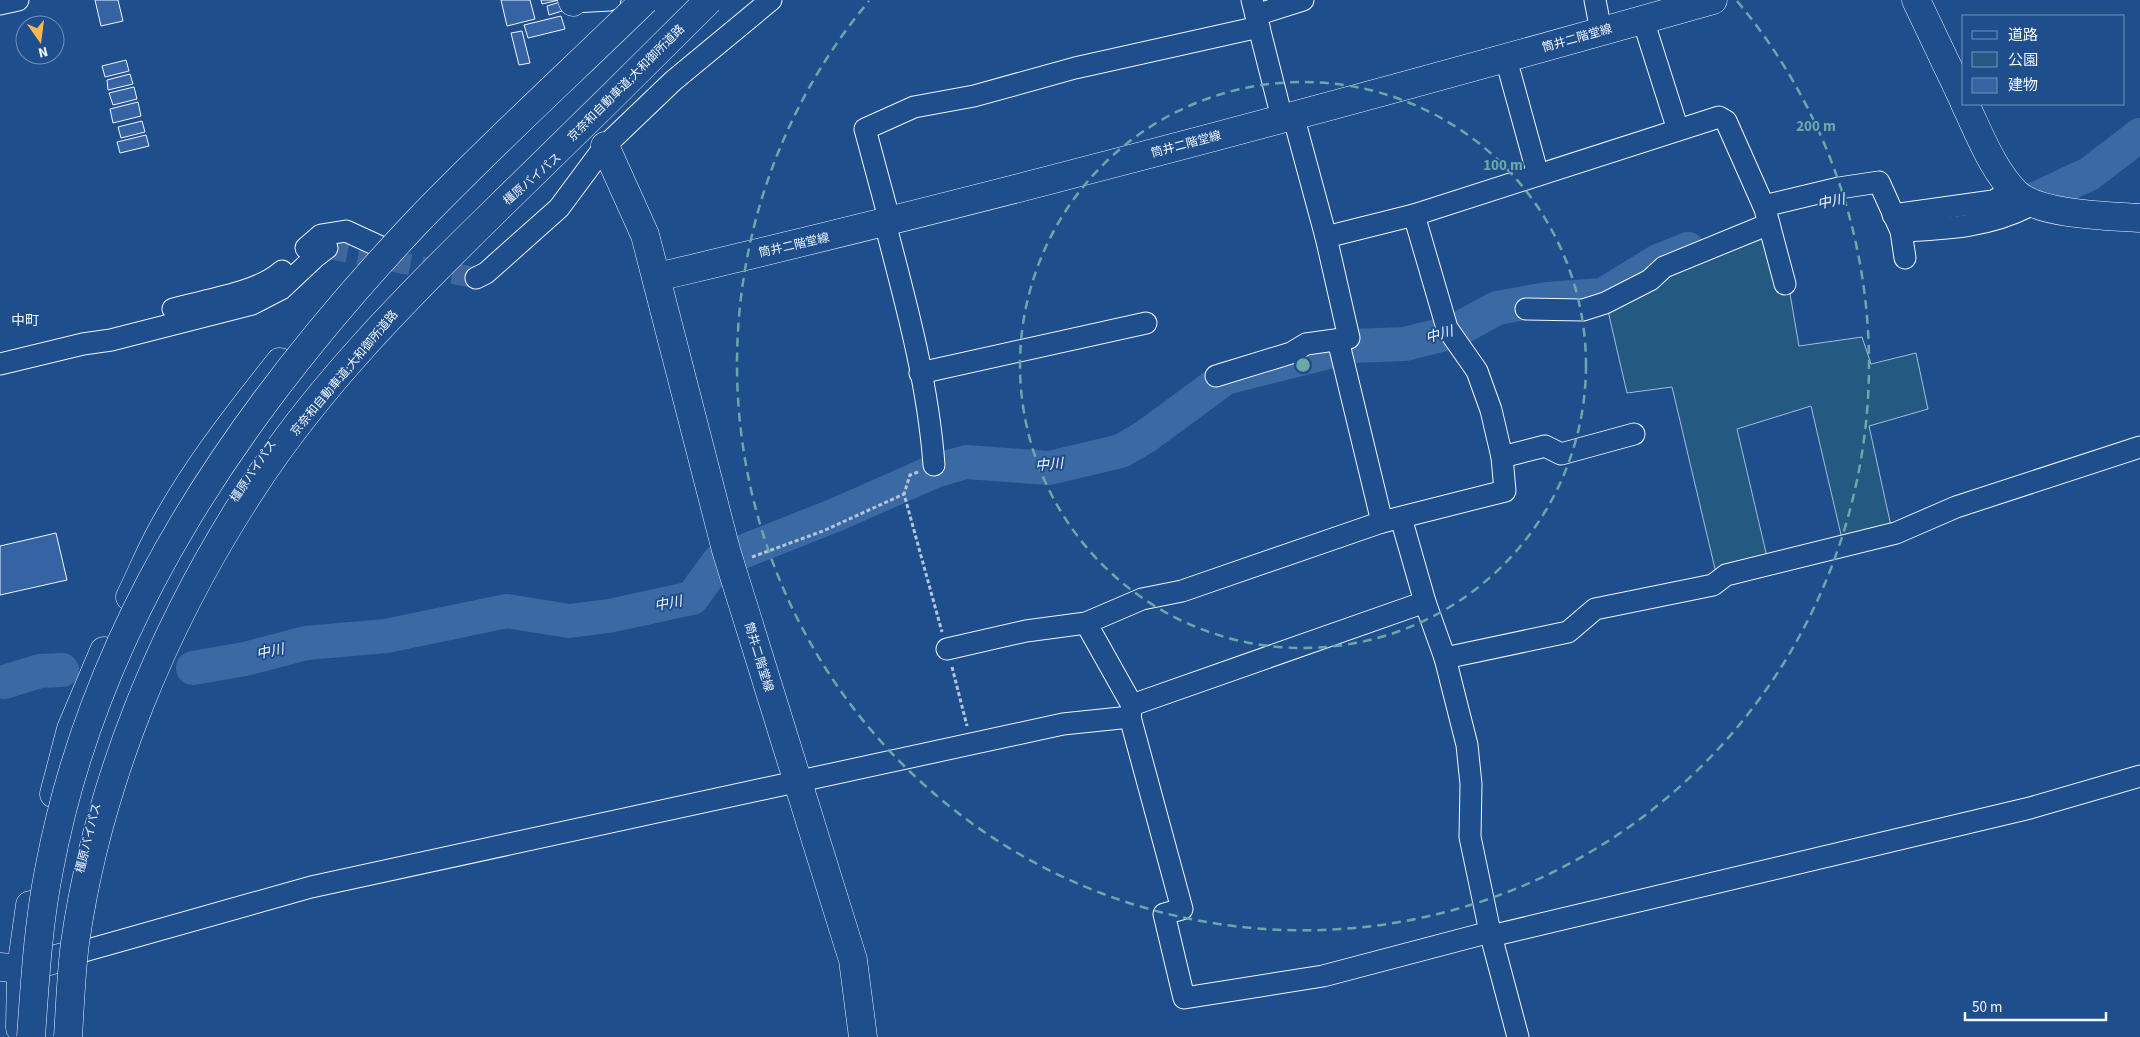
<svg xmlns="http://www.w3.org/2000/svg" width="2140" height="1037" font-family="'Source Sans 3','Noto Sans JP',sans-serif">
<style>
.green{fill:#245a82;stroke:#a8bbd7}
.lines{fill:none;stroke-linecap:round;stroke-linejoin:round}
.river{stroke:#3b69a3;stroke-width:34}
.building{fill:#3563a3;stroke:#f2f6ff}
.minor-tunnel{stroke:#3f679d;stroke-width:21;stroke-dasharray:21 11;stroke-linecap:butt}
.minor-casing{stroke:#f2f6ff;stroke-width:23}
.major-casing{stroke:#f2f6ff;stroke-width:29}
.highway-casing{stroke:#f2f6ff;stroke-width:29}
.path{stroke:#b3c4dc;stroke-width:3;stroke-dasharray:4 2.5;stroke-linecap:butt}
.minor{stroke:#1f4e8c;stroke-width:21}
.major{stroke:#1f4e8c;stroke-width:28}
.highway{stroke:#1f4e8c;stroke-width:28}
.highway-bridge-casing{stroke:#f2f6ff;stroke-width:29;stroke-linecap:butt}
.highway-bridge{stroke:#1f4e8c;stroke-width:28}
.ring{fill:none;stroke:#6aa9a8;stroke-width:2.5;stroke-dasharray:9 6}
.labels{text-anchor:middle;stroke-width:4;stroke-linejoin:round;paint-order:stroke}
.street-label{font-size:12px;fill:#f2f6ff;stroke:#1f4e8c}
.water-label{font-size:14px;font-style:italic;fill:#f2f6ff;stroke:#1f4e8c}
.neighbourhood-label{font-size:14px;fill:#f2f6ff;stroke:#1f4e8c}
.centre{fill:#6aa9a8;stroke:#1f4e8c;stroke-width:2.5}
.ring-label{font-size:15px;text-anchor:middle;font-weight:bold;fill:#6aa9a8;stroke:#1f4e8c;stroke-width:4;stroke-linejoin:round;paint-order:stroke}
</style>
<rect width="100%" height="100%" fill="#1f4e8c"/>
<!-- green -->
<polygon class="green" points="1764,235 1789,288 1799,346 1862,337 1871,364 1916,353 1928,409 1869,426 1891,526 1842,539 1811,406 1737,429 1767,557 1716,573 1672,387 1627,393 1608,311 1682,268"/>
<g class="lines">
<!-- river -->
<g class="river">
<polyline points="2003,209 2035,199 2089,174 2140,135"/>
<polyline points="193,668 245,659 306,643 386,636 507,611 569,621 609,616 692,598 719,561 833,516 935,471 966,462 1049,468 1121,451 1145,437 1225,378 1352,346 1405,344 1453,332 1497,308 1547,299 1603,295 1658,261 1688,249"/>
<polyline points="4,682 40,671 62,670"/>
</g>
</g>
<!-- building -->
<g class="building">
<polygon points="95,0 118,0 123,21 101,26"/>
<polygon points="501,0 530,0 535,19 507,26"/>
<polygon points="541,0 559,0 542,4"/>
<polygon points="560,2 562,11 549,15 547,6"/>
<polygon points="561,16 565,29 528,38 524,25"/>
<polygon points="522,31 530,63 519,65 511,33"/>
<polygon points="126,60 129,71 105,77 102,66"/>
<polygon points="130,74 133,84 108,90 107,80"/>
<polygon points="134,87 137,99 113,105 109,93"/>
<polygon points="138,102 141,116 113,123 110,109"/>
<polygon points="142,121 145,132 121,138 118,127"/>
<polygon points="146,135 149,146 120,153 117,142"/>
<polygon points="56,533 67,580 0,595 0,546"/>
</g>
<g class="lines">
<!-- minor-tunnel -->
<polyline class="minor-tunnel" points="327,248 476,278"/>
<!-- minor casing -->
<g class="minor-casing">
<g id="minor">
<polyline points="1252,0 1282,118"/>
<polyline points="1595,0 1601,31"/>
<polyline points="573,2 610,0"/>
<polyline points="0,4 18,0"/>
<polyline points="1256,15 1303,0"/>
<polyline points="1643,20 1678,130"/>
<polyline points="1506,59 1538,175"/>
<polyline points="1764,206 1839,188 1879,182 1901,231 1905,258"/>
<polyline points="1893,215 1993,201 2014,190"/>
<polyline points="890,222 865,129 914,107 974,96 1075,68 1259,27"/>
<path d="M885,223c21,80 43,160 49,242"/>
<path d="M1901,231c46,-2 90,-4 132,-27"/>
<polyline points="1326,237 1414,215 1719,117 1726,121 1765,209 1785,284"/>
<polyline points="306,248 321,235 346,231 383,248"/>
<polyline points="476,278 486,273 559,208 605,146 673,81 771,0"/>
<path d="M173,309c32,-9 85,-16 109,-38"/>
<polyline points="1526,309 1583,310 1605,303 1650,280 1664,267 1769,224"/>
<polyline points="1338,340 1382,522"/>
<polyline points="0,364 83,344 111,340 252,304 281,289 314,258 327,248"/>
<polyline points="920,373 1146,323"/>
<polyline points="1216,376 1291,353 1306,344 1349,338 1326,237 1293,115"/>
<polyline points="1502,457 1545,446 1561,454 1634,434"/>
<polyline points="1401,518 1425,602 1445,658 1467,745 1471,784 1470,837 1490,932 1518,1037"/>
<polyline points="1086,623 1132,705"/>
<polyline points="947,649 1026,631 1086,623 1142,599 1182,591 1382,522 1505,491 1502,457 1491,410 1477,371 1447,328 1414,215"/>
<polyline points="1445,658 1568,632 1595,609 1713,585 1726,575 1896,533 1956,507 2140,447"/>
<polyline points="1130,717 1182,909 1164,914 1184,998 1323,976 1490,932"/>
<polyline points="1491,936 2030,808 2140,776"/>
<polyline points="63,957 311,887 1063,724 1130,717 1132,705 1425,602"/>
</g>
</g>
<!-- major casing -->
<g class="major-casing">
<g id="major">
<polyline points="572,0 573,2"/>
<polyline points="1916,0 1964,101"/>
<path d="M1965,104c14,29 28,67 52,90 23,21 92,22 123,24"/>
<polyline points="605,146 645,235 726,550 853,960 863,1037"/>
<path d="M657,277c354,-83 706,-178 1056,-277"/>
</g>
</g>
<!-- highway casing -->
<g class="highway-casing">
<g id="highway">
<path d="M130,597c10,-20 18,-40 28,-59 33,-63 78,-121 122,-176"/>
<polyline points="54,794 71,729 104,651"/>
<polyline points="0,967 21,969 63,957"/>
<polyline points="20,1028 21,969 30,905"/>
</g>
</g>
<!-- path -->
<g class="path">
<polyline points="918,472 910,475 904,494 942,632"/>
<polyline points="752,557 823,531 904,494"/>
<polyline points="952,667 967,726"/>
</g>
<!-- minor -->
<use href="#minor" class="minor"/>
<!-- major -->
<use href="#major" class="major"/>
<!-- highway -->
<use href="#highway" class="highway"/>
<!-- highway-bridge casing -->
<g class="highway-bridge-casing">
<g id="highway-bridge">
<path d="M31,1037c4,-56 7,-112 18,-167 47,-253 195,-465 368,-648 73,-76 152,-148 228,-222"/>
<path d="M68,1037c2,-31 3,-63 7,-94 23,-161 89,-320 178,-456 67,-103 157,-193 245,-279 71,-69 141,-138 211,-208"/>
</g>
</g>
<!-- highway-bridge -->
<use href="#highway-bridge" class="highway-bridge"/>
</g>
<!-- distance rings -->
<g class="ring">
<circle cx="1303" cy="365" r="283"/>
<path d="M1737 1A566 566 0 1 1 869 1"/>
</g>
<g class="labels">
<!-- street labels -->
<g class="street-label">
<text transform="translate(1577 38) rotate(-16)" y="4">筒井二階堂線</text>
<text transform="translate(626 83) rotate(-45)" y="4">京奈和自動車道;大和御所道路</text>
<text transform="translate(1186 144) rotate(-15)" y="4">筒井二階堂線</text>
<text transform="translate(532 179) rotate(-41)" y="4">橿原バイパス</text>
<text transform="translate(794 245) rotate(-13)" y="4">筒井二階堂線</text>
<text transform="translate(344 373) rotate(-50)" y="4">京奈和自動車道;大和御所道路</text>
<text transform="translate(253 471) rotate(-56)" y="4">橿原バイパス</text>
<text transform="translate(759 657) rotate(73)" y="4">筒井二階堂線</text>
<text transform="translate(88 838) rotate(-76)" y="4">橿原バイパス</text>
</g>
<!-- water labels -->
<g class="water-label">
<text transform="translate(1831 201) rotate(-12)" y="5">中川</text>
<text transform="translate(1439 334) rotate(-16)" y="5">中川</text>
<text transform="translate(1049 464) rotate(-5)" y="5">中川</text>
<text transform="translate(668 603) rotate(-11)" y="5">中川</text>
<text transform="translate(270 651) rotate(-12)" y="5">中川</text>
</g>
<!-- neighbourhood labels -->
<g class="neighbourhood-label">
<text x="25" y="325">中町</text>
</g>
</g>
<circle cx="1303" cy="365" r="8" class="centre"/>
<g class="ring-label">
<text x="1816" y="131">200 m</text>
<text x="1503" y="170">100 m</text>
</g>
<!-- legend -->
<rect x="1962" y="15" width="162" height="90" fill="#1f4e8c" stroke="#7391ba"/>
<rect x="1972" y="31" width="25" height="8" fill="#1f4e8c" stroke="#7391ba"/>
<text x="2008" y="40" font-size="15" fill="#f2f6ff">道路</text>
<rect x="1972" y="52" width="25" height="15" fill="#245a82" stroke="#7391ba"/>
<text x="2008" y="65" font-size="15" fill="#f2f6ff">公園</text>
<rect x="1972" y="78" width="25" height="15" fill="#3563a3" stroke="#7391ba"/>
<text x="2008" y="90" font-size="15" fill="#f2f6ff">建物</text>
<!-- north arrow -->
<g transform="translate(40 40) rotate(166)"><circle r="24" fill="#1f4e8c" stroke="#7391ba"/>
<path d="M0-4L9 19L0 12L-9 19Z" fill="#ffb74d"/>
<text y="-8" font-size="14" font-weight="bold" text-anchor="middle" fill="#f2f6ff">N</text>
</g>
<!-- scale -->
<path d="M1965 1012v8h141v-8" fill="none" stroke="#f2f6ff" stroke-width="2.5"/>
<text x="1972" y="1012" font-size="15" fill="#f2f6ff" stroke="#1f4e8c" stroke-width="4" paint-order="stroke">50 m</text>
</svg>
